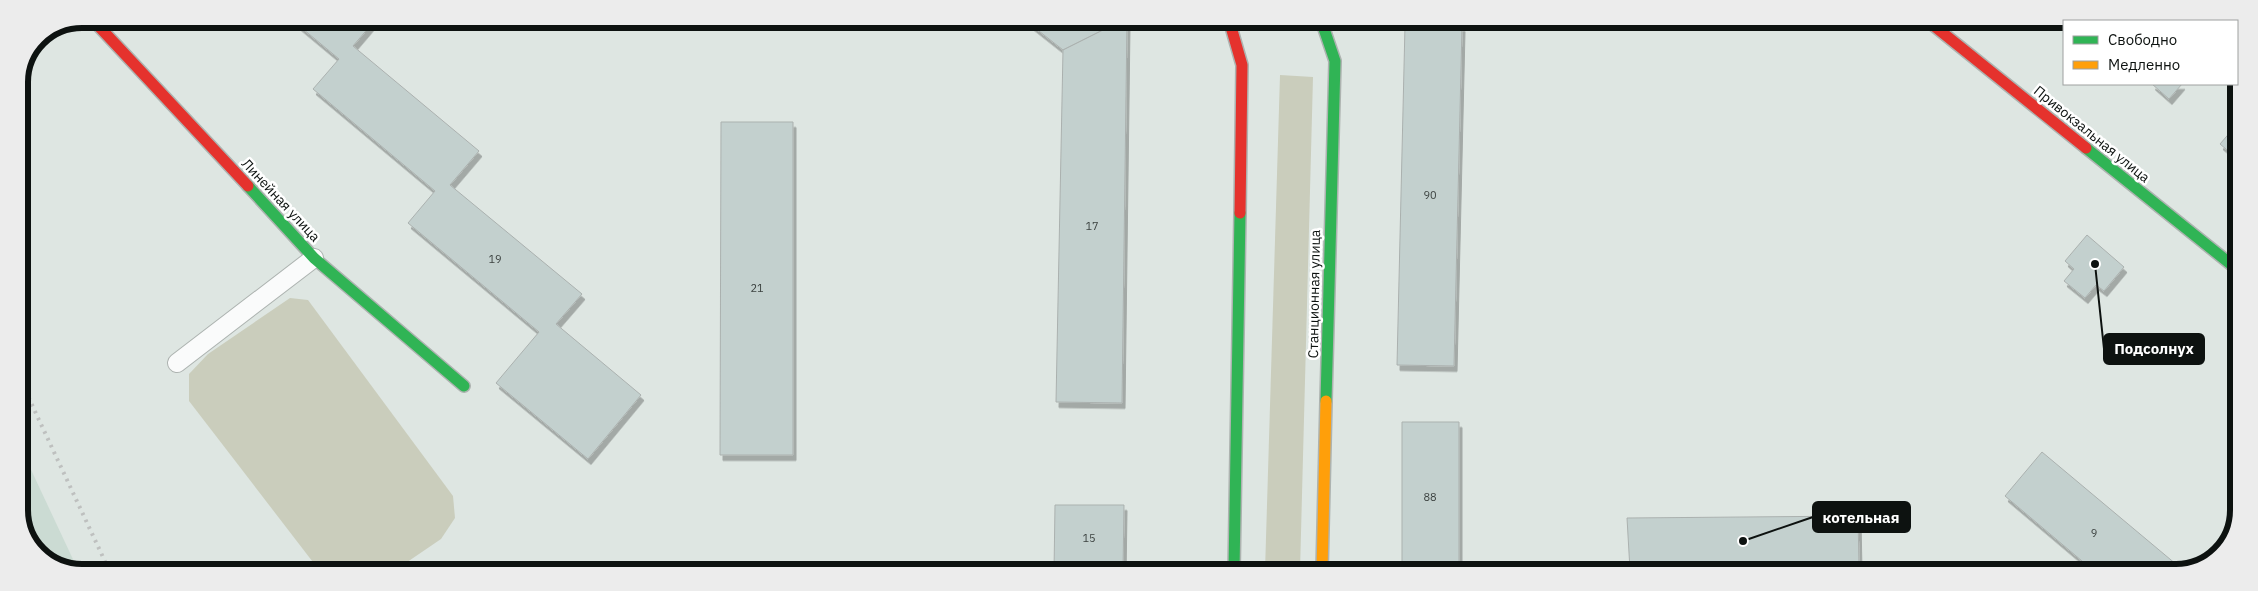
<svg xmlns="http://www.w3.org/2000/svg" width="2258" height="591" font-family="'IBM Plex Sans',sans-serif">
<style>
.built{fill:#cbdbd3}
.green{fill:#cacdbc}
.building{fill:#c3d0ce;stroke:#abb1af;filter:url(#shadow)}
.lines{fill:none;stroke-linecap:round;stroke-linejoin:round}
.lane-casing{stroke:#adb3b0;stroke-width:20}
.fast-casing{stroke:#adb3b0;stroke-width:14}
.slow-casing{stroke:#adb3b0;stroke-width:14}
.jam-casing{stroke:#adb3b0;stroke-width:14}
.lane{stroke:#fafbfb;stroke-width:18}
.fast{stroke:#30b455;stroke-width:11}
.slow{stroke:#ff9f0a;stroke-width:11}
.jam{stroke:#e5322d;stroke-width:11}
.rail{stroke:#bec0bf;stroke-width:4;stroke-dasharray:2.5 5;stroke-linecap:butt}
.labels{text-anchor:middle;stroke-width:5;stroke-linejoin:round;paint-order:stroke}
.number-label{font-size:11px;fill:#3c4240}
.street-label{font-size:14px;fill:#0d1210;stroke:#fff}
.rim{fill:none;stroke:#0d1210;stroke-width:6}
.leader{fill:none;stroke:#0d1210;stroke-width:2}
.callout-dot{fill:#0d1210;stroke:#fff;stroke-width:2}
.callout{fill:#0d1210;stroke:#0d1210;stroke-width:2}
.callout-label{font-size:15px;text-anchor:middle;font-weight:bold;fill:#fff}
</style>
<defs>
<filter id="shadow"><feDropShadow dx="3" dy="5.5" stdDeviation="0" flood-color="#0004"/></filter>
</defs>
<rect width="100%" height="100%" fill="#dee6e2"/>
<!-- built -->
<polygon class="built" points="19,444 78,570 65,570 34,551 19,514"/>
<!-- green -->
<g class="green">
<polygon points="1280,75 1313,77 1300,571 1265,571"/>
<polygon points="290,298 308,300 453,496 455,518 441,539 394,571 319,570 189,401 189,374 208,354"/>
</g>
<!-- building -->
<g class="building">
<polygon points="291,19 376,19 353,46 479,151 450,185 582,294 556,324 641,395 588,459 496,383 539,332 408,223 435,191 313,89 339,59"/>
<polygon points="1025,20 1123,20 1063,50"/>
<polygon points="1123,20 1127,20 1122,403 1056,402 1063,50"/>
<polygon points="1405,25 1462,26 1454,366 1397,365"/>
<polygon points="2152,84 2182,84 2169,99"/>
<polygon points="721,122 793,122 793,455 720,455"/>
<polygon points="2239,122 2239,160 2220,144"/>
<polygon points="2087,235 2124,267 2104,291 2096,285 2085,298 2064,281 2074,269 2065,261"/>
<polygon points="1402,422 1459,422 1459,572 1402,571"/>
<polygon points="2042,452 2183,570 2177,572 2095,572 2005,496"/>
<polygon points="1055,505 1124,505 1123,571 1054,571"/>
<polygon points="1858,516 1859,565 1630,570 1627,518"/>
<rect x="765" y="565" width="62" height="6"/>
</g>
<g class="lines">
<!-- lane casing -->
<g class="lane-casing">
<polyline id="lane" points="177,363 314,258"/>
</g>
<!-- fast casing -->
<g class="fast-casing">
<g id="fast">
<polyline points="1321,20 1335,61 1326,401"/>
<polyline points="2086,148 2238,270"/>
<polyline points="248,186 314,258 464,386"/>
<polyline points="1234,571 1240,213"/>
</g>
</g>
<!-- slow casing -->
<g class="slow-casing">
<polyline id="slow" points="1322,571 1326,401"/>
</g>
<!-- jam casing -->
<g class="jam-casing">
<g id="jam">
<polyline points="92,19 248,186"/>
<polyline points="1229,20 1242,65 1240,213"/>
<polyline points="1928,21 2086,148"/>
</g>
</g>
<!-- lane -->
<use href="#lane" class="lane"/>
<!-- fast -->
<use href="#fast" class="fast"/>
<!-- slow -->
<use href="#slow" class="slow"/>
<!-- jam -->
<use href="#jam" class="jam"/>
<!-- rail -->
<polyline class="rail" points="19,377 109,570"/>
</g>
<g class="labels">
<!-- number labels -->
<g class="number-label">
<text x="1430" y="199">90</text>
<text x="1092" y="230">17</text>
<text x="495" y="263">19</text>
<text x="757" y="292">21</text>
<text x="1430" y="501">88</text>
<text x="2094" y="537">9</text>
<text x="1089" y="542">15</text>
</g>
<!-- street labels -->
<g class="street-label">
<text transform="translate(2092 134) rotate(39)" y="5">Привокзальная улица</text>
<text transform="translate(281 200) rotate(47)" y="5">Линейная улица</text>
<text transform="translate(1314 294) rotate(-89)" y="5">Станционная улица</text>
</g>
</g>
<!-- crop -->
<path d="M0 0H2258V591H0ZM82 28H2176A54 54 0 0 1 2230 82V510A54 54 0 0 1 2176 564H82A54 54 0 0 1 28 510V82A54 54 0 0 1 82 28Z" fill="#ececec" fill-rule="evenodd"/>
<path class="rim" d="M82 28H2176A54 54 0 0 1 2230 82V510A54 54 0 0 1 2176 564H82A54 54 0 0 1 28 510V82A54 54 0 0 1 82 28Z"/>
<!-- callouts -->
<path class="leader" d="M2095 264L2104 349M1743 541L1813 517"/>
<g class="callout-dot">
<circle cx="2095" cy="264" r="5"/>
<circle cx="1743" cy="541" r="5"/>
</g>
<g class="callout">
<rect x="2104" y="334" width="100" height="30" rx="5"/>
<rect x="1813" y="502" width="97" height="30" rx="5"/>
</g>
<g class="callout-label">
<text x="2154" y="354">Подсолнух</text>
<text x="1861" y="523">котельная</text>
</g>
<!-- legend -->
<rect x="2063" y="20" width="175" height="65" fill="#ffffff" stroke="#9ea09f"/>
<rect x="2073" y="36" width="25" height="8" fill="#30b455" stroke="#9ea09f"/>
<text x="2108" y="45" font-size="15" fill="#0d1210">Свободно</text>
<rect x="2073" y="61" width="25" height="8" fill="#ff9f0a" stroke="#9ea09f"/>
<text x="2108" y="70" font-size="15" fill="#0d1210">Медленно</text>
</svg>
